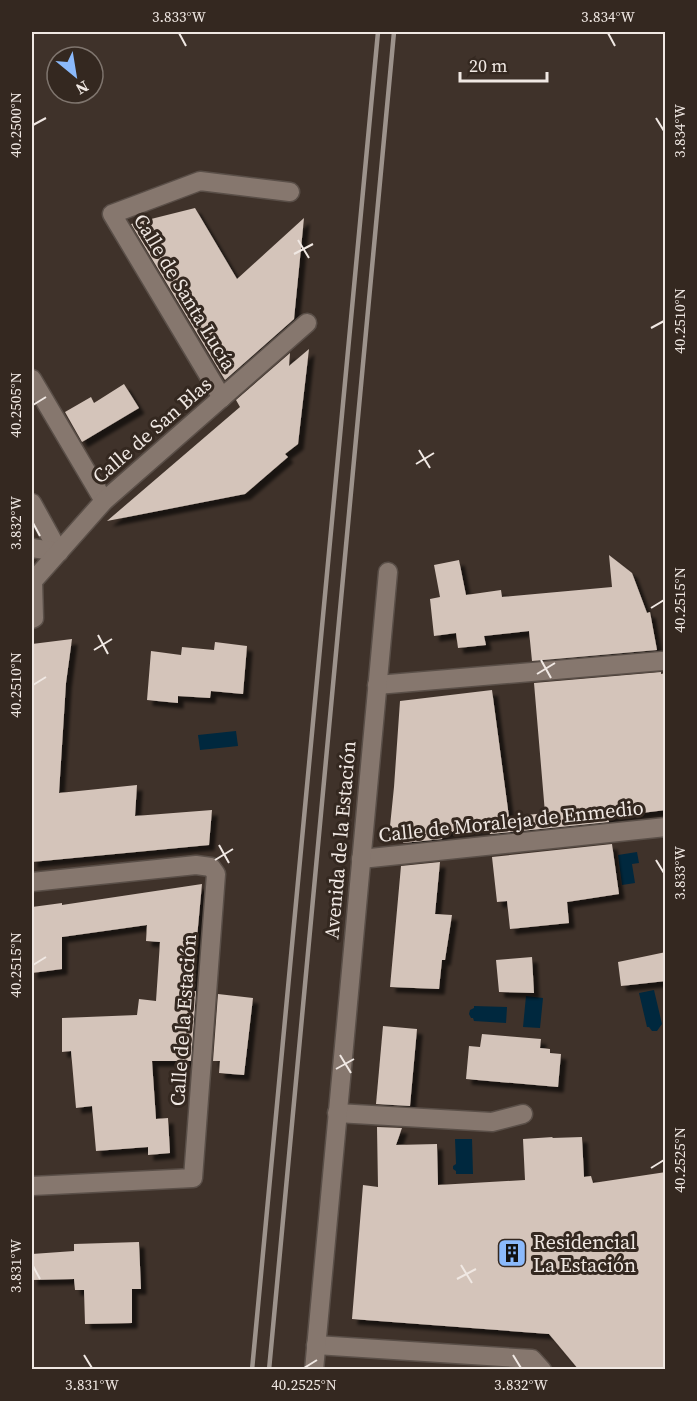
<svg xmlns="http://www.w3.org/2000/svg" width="697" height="1401" font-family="'Source Serif 4',serif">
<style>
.water{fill:#00283e}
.building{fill:#d4c4ba;filter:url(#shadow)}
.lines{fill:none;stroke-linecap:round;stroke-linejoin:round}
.street-casing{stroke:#5a4f48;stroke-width:21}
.street{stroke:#86776e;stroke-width:18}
.rail{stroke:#9d938c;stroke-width:4.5}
.ticks{fill:none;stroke:#f0e8e3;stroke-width:2}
.labels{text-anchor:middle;stroke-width:6;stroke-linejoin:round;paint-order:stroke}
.street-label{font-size:20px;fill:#f0e8e3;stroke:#342820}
.poi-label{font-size:20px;fill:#f0e8e3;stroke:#342820;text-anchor:start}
.neatline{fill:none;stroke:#f0e8e3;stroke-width:2}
.ticks-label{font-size:15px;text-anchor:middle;fill:#f0e8e3}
</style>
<defs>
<filter id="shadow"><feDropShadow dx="5.5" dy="5.5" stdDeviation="1.5" flood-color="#0009"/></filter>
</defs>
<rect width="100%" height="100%" fill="#3f322a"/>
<!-- water -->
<g class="water">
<polygon points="236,731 238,746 200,750 198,735"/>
<polygon points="637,852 639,863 632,864 635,883 622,885 618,855"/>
<polygon points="654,990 662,1024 657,1031 652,1031 649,1027 647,1027 639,993"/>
<polygon points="526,996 543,998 540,1028 523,1027"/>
<polygon points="474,1006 507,1007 506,1023 474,1021 473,1018 471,1018 469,1014 470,1010 474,1008"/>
<polygon points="455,1139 472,1139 473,1174 456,1174 456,1171 453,1169 453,1166 456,1164"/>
</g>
<!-- building -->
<g class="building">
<polygon points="195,208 237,279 304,218 294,319 225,380 131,224"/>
<polygon points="309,349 298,444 285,454 288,457 245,494 107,521 240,407 236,400 290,353 289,366"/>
<polygon points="124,384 139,408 82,442 65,412 91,397 94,403"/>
<polygon points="609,555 632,573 647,613 650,612 657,650 532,661 529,631 484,636 486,645 458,648 456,633 434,636 430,599 440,597 434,565 459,560 466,595 501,590 502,597 612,587"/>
<polygon points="72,639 66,683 59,793 137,785 135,816 212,810 209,845 32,862 32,644"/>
<polygon points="215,642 247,646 243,694 211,691 210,698 178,696 178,703 147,700 151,651 181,655 182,647 214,650"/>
<polygon points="661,672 661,674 666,673 666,810 609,817 609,822 490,834 489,828 443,833 442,839 403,843 404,836 389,836 394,787 400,701 492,690 509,817 545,813 534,683"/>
<polygon points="612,844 619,894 567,902 569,923 510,929 507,901 497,902 492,857"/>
<polygon points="440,862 435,914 452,915 445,960 442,960 439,989 390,987 401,866"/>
<polygon points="202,884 192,991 196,991 191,1061 152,1061 156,1119 168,1118 170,1153 148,1155 148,1147 96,1151 92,1106 76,1108 71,1051 62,1052 62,1018 137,1015 139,999 156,1001 160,942 146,941 147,925 62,937 62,969 32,973 32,907 62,903 62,905"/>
<polygon points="666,952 666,981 621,986 618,962"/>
<polygon points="532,957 534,993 499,992 496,960"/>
<polygon points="218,994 253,998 244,1075 219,1073 220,1061 213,1061"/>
<polygon points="383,1026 417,1029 410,1106 376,1104"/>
<polygon points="482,1034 541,1039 540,1048 550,1049 550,1053 561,1054 558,1087 466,1079 469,1046 480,1047"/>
<polygon points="377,1127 402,1128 396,1145 437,1144 438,1185 525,1180 523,1139 553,1137 552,1138 582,1137 584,1177 591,1176 593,1183 666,1172 666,1370 579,1370 549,1334 352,1319 363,1185 378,1187"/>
<polygon points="139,1242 141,1289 132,1289 132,1323 85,1324 84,1290 75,1290 74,1279 32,1280 32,1254 74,1251 74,1244"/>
</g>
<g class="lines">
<!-- street casing -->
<g class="street-casing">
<g id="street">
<polyline points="32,379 104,501"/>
<polyline points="222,398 112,214 200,181 290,192"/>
<polyline points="32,503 59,552"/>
<polyline points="32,548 59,552"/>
<polyline points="32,619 34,618 33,581 104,501 307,323"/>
<polyline points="377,685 662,661"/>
<polyline points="361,859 666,827"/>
<polyline points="32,882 196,865 211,867 216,874 193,1178 32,1186"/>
<polyline points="337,1113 492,1122 523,1114"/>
<polyline points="316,1345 532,1359 542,1370"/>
<polyline points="314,1370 388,572"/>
</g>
</g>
<!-- street -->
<use href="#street" class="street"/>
<!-- rail -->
<g class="rail">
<polyline points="252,1370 378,32"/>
<polyline points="269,1370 394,32"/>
</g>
</g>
<!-- ticks -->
<path class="ticks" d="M179,33l7,13M608,33l7,13M656,118l8,13M33,125l13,-7M298,240l11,18M294,254l19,-10M651,328l13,-7M33,405l13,-8M419,450l11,18M416,464l18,-11M33,523l7,13M651,608l13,-8M98,635l10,19M94,650l18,-11M541,660l10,18M537,674l18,-11M33,685l13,-8M219,845l10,18M215,860l18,-11M656,860l8,13M33,965l13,-8M340,1055l11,18M336,1069l18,-10M651,1168l13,-8M461,1265l11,18M33,1266l7,13M457,1279l19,-10M84,1355l8,13M513,1355l8,13M304,1368l13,-8"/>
<!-- icons -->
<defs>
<g id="building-square" transform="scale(1.5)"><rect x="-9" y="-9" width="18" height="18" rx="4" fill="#8bbafc" stroke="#342820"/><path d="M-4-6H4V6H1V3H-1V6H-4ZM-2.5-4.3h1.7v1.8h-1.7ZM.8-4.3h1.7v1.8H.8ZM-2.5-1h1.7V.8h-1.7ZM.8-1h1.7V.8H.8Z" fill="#111"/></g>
</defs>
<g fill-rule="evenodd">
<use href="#building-square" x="512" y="1253"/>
</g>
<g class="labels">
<!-- street labels -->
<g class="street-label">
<text transform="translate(185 292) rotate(59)" y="7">Calle de Santa Lucía</text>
<text transform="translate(152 430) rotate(-41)" y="7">Calle de San Blas</text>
<text transform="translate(511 821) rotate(-6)" y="7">Calle de Moraleja de Enmedio</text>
<text transform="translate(340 840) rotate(-85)" y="7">Avenida de la Estación</text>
<text transform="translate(183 1020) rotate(-86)" y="7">Calle de la Estación</text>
</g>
<!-- poi labels -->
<g class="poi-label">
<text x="533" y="1249">Residencial<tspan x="533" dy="23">La Estación</tspan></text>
</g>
</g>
<!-- border -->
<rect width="697" height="1401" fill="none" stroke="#342820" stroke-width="66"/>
<!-- north arrow -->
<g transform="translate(75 75) rotate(150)"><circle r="28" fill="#342820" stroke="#7f756e" stroke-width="1.5"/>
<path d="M0-4.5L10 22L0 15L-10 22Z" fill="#8bbafc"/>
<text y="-9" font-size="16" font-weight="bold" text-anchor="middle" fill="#f0e8e3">N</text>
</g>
<!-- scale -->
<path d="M460 72v9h87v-9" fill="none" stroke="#f0e8e3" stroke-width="3"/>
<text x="469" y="72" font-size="18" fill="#f0e8e3" stroke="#342820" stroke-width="4.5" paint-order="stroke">20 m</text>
<rect x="33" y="33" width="631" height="1335" class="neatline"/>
<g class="ticks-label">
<text x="179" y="22">3.833°W</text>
<text x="608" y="22">3.834°W</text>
<text transform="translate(16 125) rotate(-90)" y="5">40.2500°N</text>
<text transform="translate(680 131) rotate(-90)" y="5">3.834°W</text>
<text transform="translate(680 321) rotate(-90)" y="5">40.2510°N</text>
<text transform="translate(16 405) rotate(-90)" y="5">40.2505°N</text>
<text transform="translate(16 523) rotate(-90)" y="5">3.832°W</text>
<text transform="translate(680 600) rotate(-90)" y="5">40.2515°N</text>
<text transform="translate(16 685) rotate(-90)" y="5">40.2510°N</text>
<text transform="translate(680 873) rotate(-90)" y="5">3.833°W</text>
<text transform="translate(16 965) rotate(-90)" y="5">40.2515°N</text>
<text transform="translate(680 1160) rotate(-90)" y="5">40.2525°N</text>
<text transform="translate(16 1266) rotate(-90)" y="5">3.831°W</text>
<text x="92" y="1390">3.831°W</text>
<text x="304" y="1390">40.2525°N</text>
<text x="521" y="1390">3.832°W</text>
</g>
</svg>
